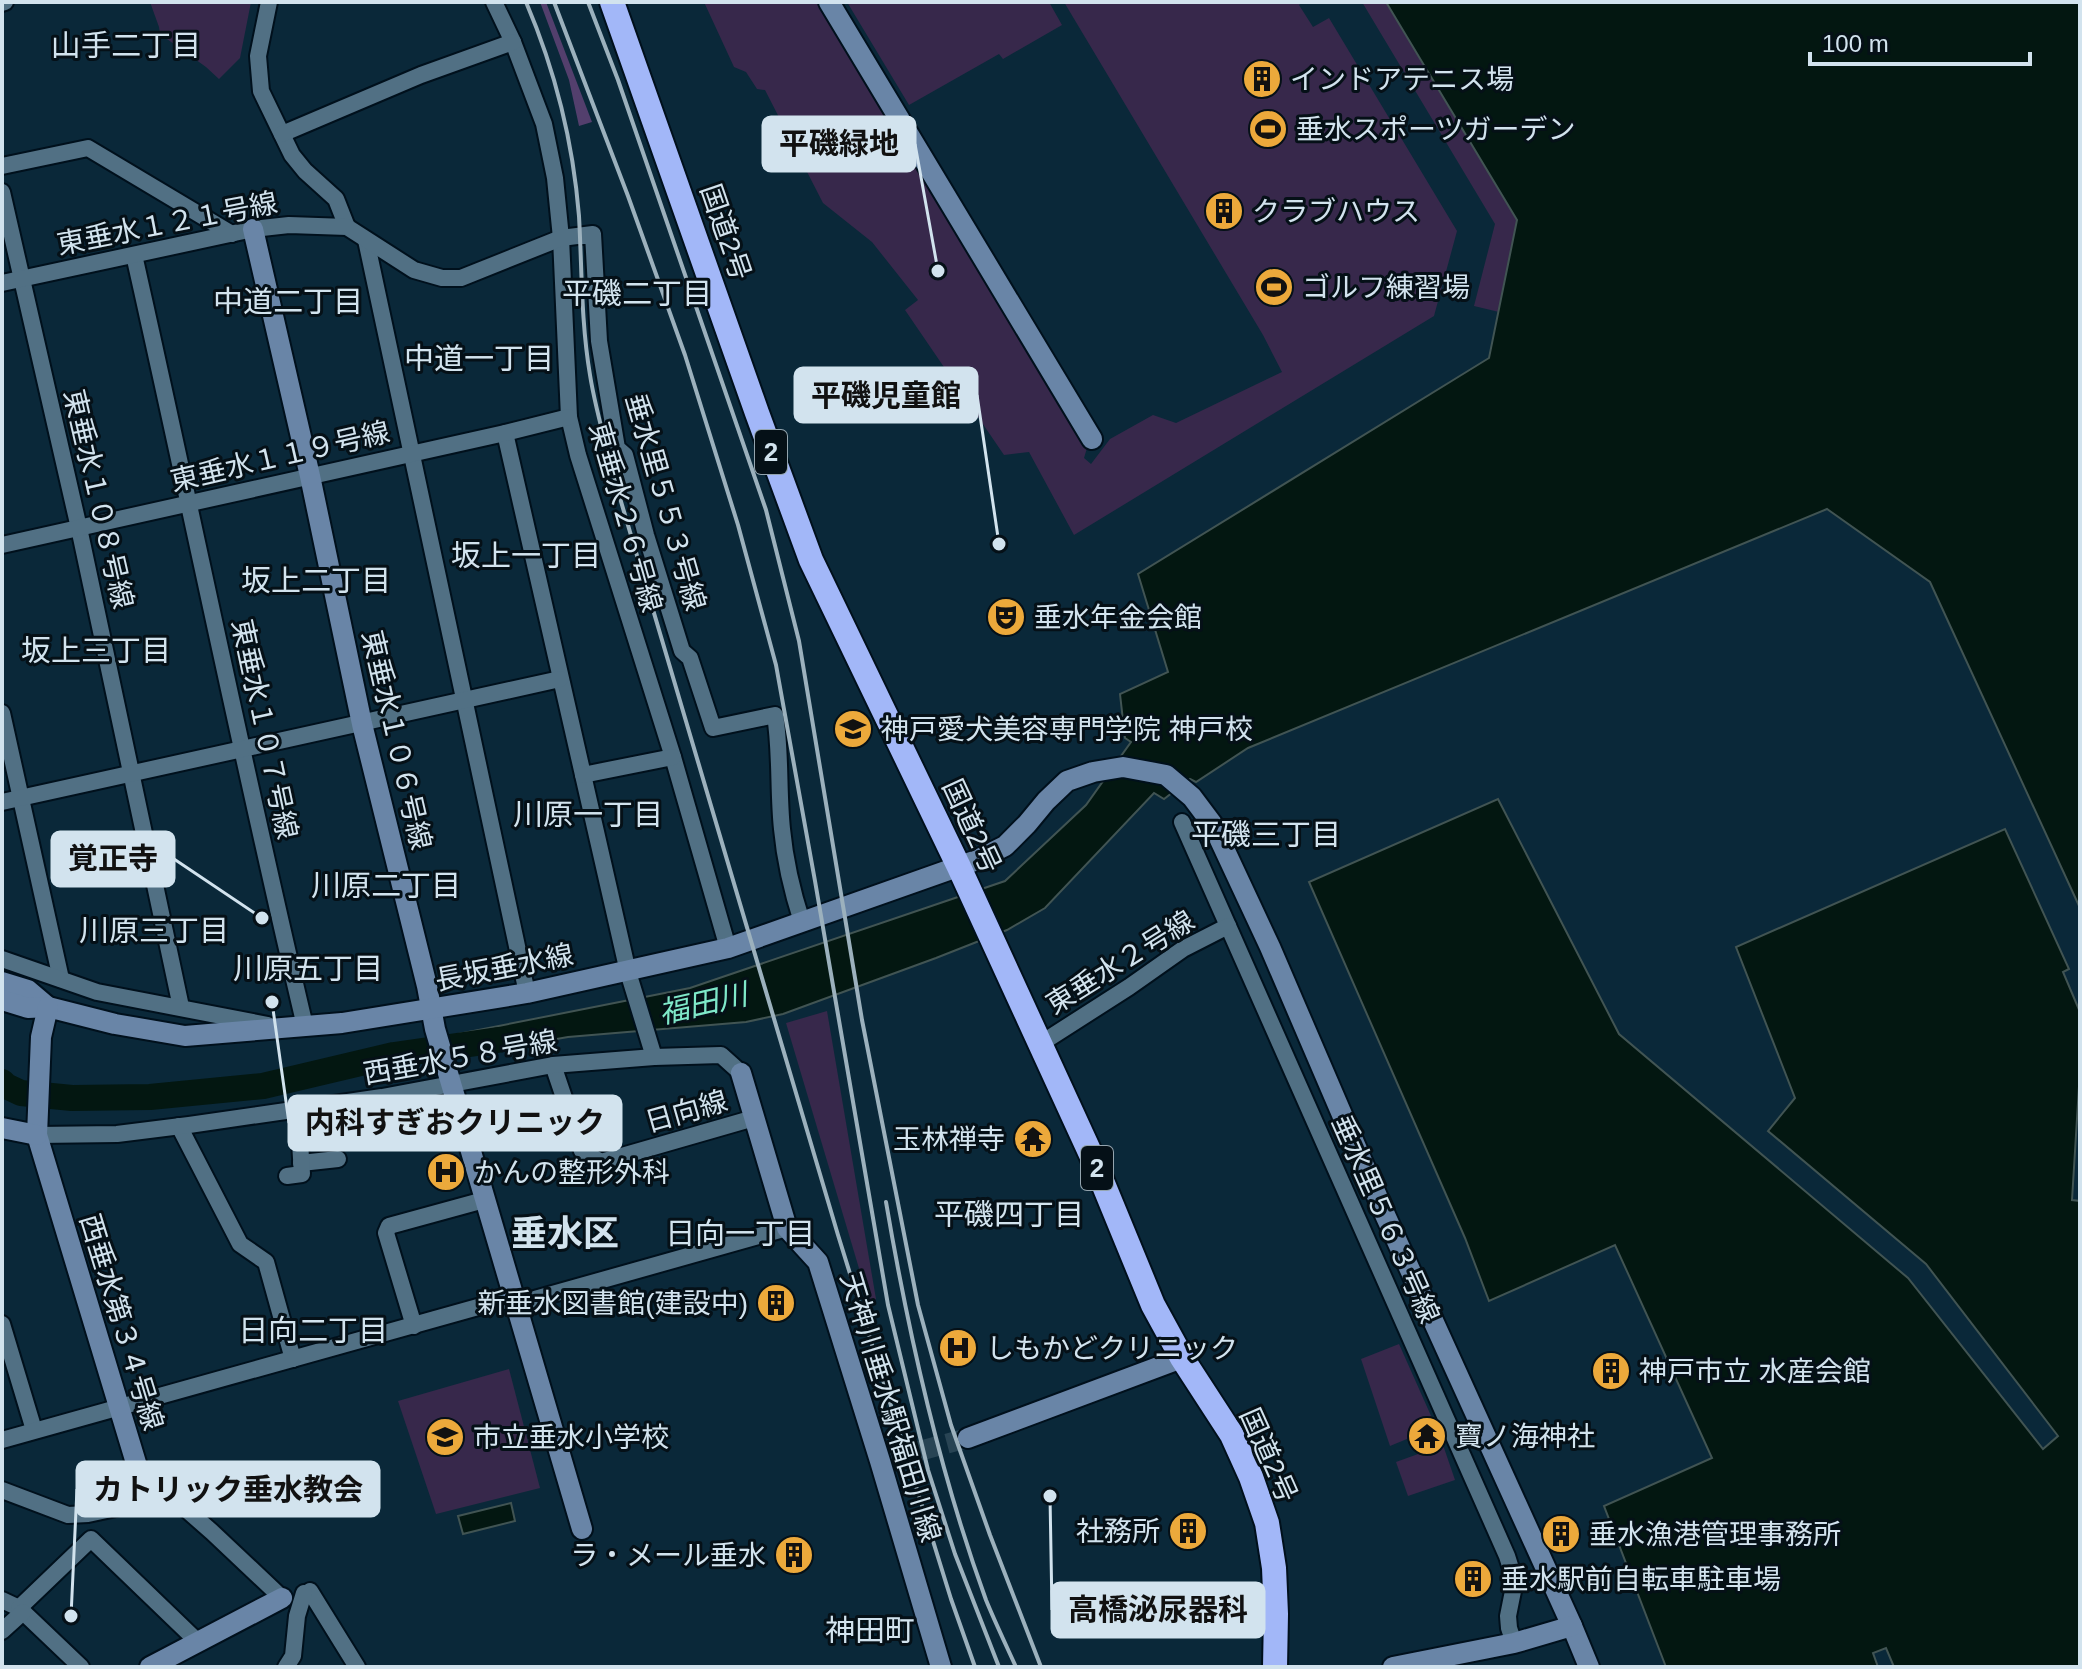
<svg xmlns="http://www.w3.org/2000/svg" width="2082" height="1669" font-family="Arial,'Noto Sans JP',sans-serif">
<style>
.green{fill:#37284b}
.forest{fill:#533f6d}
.water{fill:#031711;stroke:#415453;stroke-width:2}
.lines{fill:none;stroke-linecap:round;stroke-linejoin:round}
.river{stroke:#031711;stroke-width:26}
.secondary-tunnel{stroke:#284454;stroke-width:20;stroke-dasharray:20 10;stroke-linecap:butt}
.street-casing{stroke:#00101c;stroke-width:20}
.secondary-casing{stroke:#00101c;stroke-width:24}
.highway-casing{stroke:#00101c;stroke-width:28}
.street{stroke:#517084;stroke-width:16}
.secondary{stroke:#6985a7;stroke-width:20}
.highway{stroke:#a2b7f8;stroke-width:24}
.rail{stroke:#9cb1bd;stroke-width:4}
.labels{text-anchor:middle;stroke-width:6;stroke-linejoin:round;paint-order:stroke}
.shield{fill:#051017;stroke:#94a4ae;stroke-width:2}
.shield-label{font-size:26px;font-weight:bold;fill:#d2e3ee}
.poi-label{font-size:28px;fill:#d2e3ee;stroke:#051017;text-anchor:start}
.street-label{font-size:28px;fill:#d2e3ee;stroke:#051017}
.neighbourhood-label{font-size:30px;fill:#d2e3ee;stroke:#051017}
.water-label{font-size:30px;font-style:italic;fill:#7fe8c9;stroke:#051017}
.district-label{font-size:36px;font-weight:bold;fill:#d2e3ee;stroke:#051017}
.leader{fill:none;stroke:#d2e3ee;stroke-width:3}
.callout-dot{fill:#d2e3ee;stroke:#051017;stroke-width:3}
.callout{fill:#d2e3ee;stroke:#d2e3ee;stroke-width:3}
.callout-label{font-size:30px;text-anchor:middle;font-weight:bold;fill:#111}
</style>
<rect width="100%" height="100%" fill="#0a2839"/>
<!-- green -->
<g class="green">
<polygon points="150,2 251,2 240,58 219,79 206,67 160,34 159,27"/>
<polygon points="704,2 819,2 1087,448 1084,458 1091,464 1110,439 1153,415 1176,423 1282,372 1263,335 1064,2 1302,2 1299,5 1313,27 1329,18 1457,231 1434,316 1074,535 1029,452 1004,455 905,310 918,300 872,242 823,203 765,90 757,89 746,72 734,67"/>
<polygon points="847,2 1049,2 1062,25 1003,59 999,54 909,105"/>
<polygon points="1362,2 1386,2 1517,220 1499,312 1474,306 1495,224"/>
<polygon points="827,1011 876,1299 869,1302 786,1023"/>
<polygon points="1399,1344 1436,1427 1390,1446 1361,1359"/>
<polygon points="509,1369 540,1488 436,1514 398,1401"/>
<polygon points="1443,1445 1455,1480 1408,1496 1396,1462"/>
</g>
<!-- forest -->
<polygon class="forest" points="540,2 546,2 592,122 579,126 569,80"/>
<!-- water -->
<g class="water">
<polygon points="1386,2 2080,2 2080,908 1930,582 1827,509 1248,748 1196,782 1190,779 1164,799 1154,793 1045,908 1007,930 936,958 783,1014 746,1022 568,1037 465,1055 458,1034 690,988 1005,881 1086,805 1131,742 1125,738 1120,694 1168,672 1138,574 1489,358 1517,220"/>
<polygon points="1498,799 1619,1034 1908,1278 2043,1449 2058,1436 1926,1264 1768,1131 1795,1098 1736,947 2005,829 2069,969 2063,972 2080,1012 2080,1070 2072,1200 2080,1201 2080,1667 1894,1667 1886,1648 1873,1653 1878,1667 1666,1667 1604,1506 1712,1458 1615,1245 1489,1301 1465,1238 1309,882"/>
<polygon points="511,1503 515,1521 463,1534 458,1516"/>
</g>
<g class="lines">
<!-- river -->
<polyline class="river" points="2,1082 6,1086 21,1093 72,1098 150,1097 263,1086 394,1055 498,1040"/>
<!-- secondary-tunnel -->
<polyline class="secondary-tunnel" points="889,1459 968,1438"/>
<!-- street casing -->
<g class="street-casing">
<g id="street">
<polyline points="269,2 258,56 261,91 292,155 305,171 336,199 347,227"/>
<polyline points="494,2 513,42 544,124 555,178 561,238 569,417 578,455 673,757 728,948"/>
<polyline points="2,3 5,2"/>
<polyline points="282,134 421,75 513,42"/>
<polyline points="2,166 88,148 232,234"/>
<polyline points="2,192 79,528 181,1007"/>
<polyline points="366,240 527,993"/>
<path d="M134,255c58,257 110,515 171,771"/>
<path d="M2,283l251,-54 36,-4 58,2 67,43 28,8h19l100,-40 32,-4 6,107 18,107 8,7 21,80 36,116 8,7 23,70 62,-13c6,37 3,76 7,114 3,32 10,62 20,93"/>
<polyline points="505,433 628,972 654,1057"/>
<polyline points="2,545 505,433 569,417"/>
<polyline points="2,713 61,979"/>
<polyline points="583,775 673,757"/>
<polyline points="2,802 560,679"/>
<polyline points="1182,822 1507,1556 1513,1575 1513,1591 1508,1616 1509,1628 1514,1643"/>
<polyline points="2,959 97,992 268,1025"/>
<polyline points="1040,1044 1129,987 1183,949 1228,926"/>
<polyline points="553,1065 582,1151 601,1162 754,1118"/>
<polyline points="179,1126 240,1244 266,1262 293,1359"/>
<polyline points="37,1135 117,1134 189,1125 382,1097 553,1065 654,1057 721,1055 741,1073"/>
<polyline points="301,1163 338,1159"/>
<polyline points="287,1176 302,1174 298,1110"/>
<polyline points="2,1324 34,1430"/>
<polyline points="414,1326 386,1233 389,1226 484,1200"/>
<polyline points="2,1440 503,1300 517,1304 787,1228"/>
<polyline points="2,1490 68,1515 88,1514 116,1508 146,1496 161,1497 179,1503 212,1532 282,1598"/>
<polyline points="310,1591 357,1667"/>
<polyline points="2,1600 19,1608 81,1667"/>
<polyline points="19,1608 91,1539 198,1642"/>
<polyline points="2,1631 23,1612"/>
<polyline points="286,1667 293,1656 297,1616 304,1593"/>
</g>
</g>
<!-- secondary casing -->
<g class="secondary-casing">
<g id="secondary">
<polyline points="829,2 1092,439"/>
<polyline points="253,229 310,476 362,724 427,986 435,1029 582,1529"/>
<polyline points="2,982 28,990 48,1007"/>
<polyline points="2,1000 28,1008 48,1007 115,1024 185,1036 342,1023 527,993 728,948 977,860 1005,846 1027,824 1046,801 1067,781 1093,772 1123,767 1166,775 1192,797 1213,825 1270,947 1386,1217 1572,1626 1589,1667"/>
<polyline points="48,1007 41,1037 37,1135 146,1496"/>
<polyline points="741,1073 787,1228 818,1262 880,1461 941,1667"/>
<polyline points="2,1128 37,1135"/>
<polyline points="968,1438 1182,1358"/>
<polyline points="150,1667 282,1598"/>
<polyline points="1393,1667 1514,1643 1572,1626"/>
</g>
</g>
<!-- highway casing -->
<g class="highway-casing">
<polyline id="highway" points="612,2 757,413 811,560 959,867 1093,1159 1153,1305 1182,1358 1232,1435 1251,1477 1267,1523 1274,1568 1276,1614 1275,1667"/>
</g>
<!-- street -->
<use href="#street" class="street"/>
<!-- secondary -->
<use href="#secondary" class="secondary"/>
<!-- highway -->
<use href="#highway" class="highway"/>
<!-- rail -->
<g class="rail">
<path d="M526,2c29,68 47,140 53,214 3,53 2,106 11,159 6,38 18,76 27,113l221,747 113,364 24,68"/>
<polyline points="554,2 628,196 685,355 738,525 776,665 815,881 888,1305 928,1470 955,1554 999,1667"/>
<polyline points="588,2 618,80 766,510 799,641 862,1020 918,1305 951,1425 990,1535 1041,1667"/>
<path d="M886,1202c23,135 53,269 100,398 9,22 20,45 30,67"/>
</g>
</g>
<!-- icons -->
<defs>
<g id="building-disc" transform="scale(2)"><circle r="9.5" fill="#eca93b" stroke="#051017"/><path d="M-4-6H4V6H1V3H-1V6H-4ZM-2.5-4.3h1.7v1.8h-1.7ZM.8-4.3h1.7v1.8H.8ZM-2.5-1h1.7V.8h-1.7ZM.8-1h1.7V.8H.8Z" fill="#111"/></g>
<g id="stadium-disc" transform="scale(2)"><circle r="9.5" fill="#eca93b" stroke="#051017"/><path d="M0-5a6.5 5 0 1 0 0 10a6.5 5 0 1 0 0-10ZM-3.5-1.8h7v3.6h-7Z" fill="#111"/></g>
<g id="theatre-disc" transform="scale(2)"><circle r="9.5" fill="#eca93b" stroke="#051017"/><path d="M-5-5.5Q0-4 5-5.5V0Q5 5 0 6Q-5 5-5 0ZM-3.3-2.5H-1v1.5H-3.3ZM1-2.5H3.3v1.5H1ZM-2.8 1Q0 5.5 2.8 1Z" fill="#111"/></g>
<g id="school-disc" transform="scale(2)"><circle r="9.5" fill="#eca93b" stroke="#051017"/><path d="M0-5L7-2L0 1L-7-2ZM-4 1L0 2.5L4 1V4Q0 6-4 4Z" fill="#111"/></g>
<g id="temple-disc" transform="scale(2)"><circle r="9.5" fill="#eca93b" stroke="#051017"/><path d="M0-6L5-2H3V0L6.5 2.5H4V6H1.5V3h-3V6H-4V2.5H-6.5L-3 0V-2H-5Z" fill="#111"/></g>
<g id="hospital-disc" transform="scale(2)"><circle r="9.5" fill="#eca93b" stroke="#051017"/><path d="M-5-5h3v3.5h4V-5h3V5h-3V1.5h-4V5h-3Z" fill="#111"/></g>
</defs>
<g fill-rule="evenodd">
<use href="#building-disc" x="1262" y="79"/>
<use href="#stadium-disc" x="1268" y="129"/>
<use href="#building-disc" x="1224" y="211"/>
<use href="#stadium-disc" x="1274" y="287"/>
<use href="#theatre-disc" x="1006" y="617"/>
<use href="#school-disc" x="853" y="729"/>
<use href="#temple-disc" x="1033" y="1139"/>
<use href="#hospital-disc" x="446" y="1172"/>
<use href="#building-disc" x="776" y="1303"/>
<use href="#hospital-disc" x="958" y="1348"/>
<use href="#building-disc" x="1611" y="1371"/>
<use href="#temple-disc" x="1427" y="1436"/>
<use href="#school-disc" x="445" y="1437"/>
<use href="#building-disc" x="1188" y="1531"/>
<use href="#building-disc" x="1561" y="1534"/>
<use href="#building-disc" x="794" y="1555"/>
<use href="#building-disc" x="1473" y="1579"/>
</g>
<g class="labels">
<!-- shield labels -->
<g class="shield">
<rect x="755" y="430" width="32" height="44" rx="6"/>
<rect x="1081" y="1146" width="32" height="44" rx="6"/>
</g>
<g class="shield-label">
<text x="771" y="461">2</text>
<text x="1097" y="1177">2</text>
</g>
<!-- poi labels -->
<g class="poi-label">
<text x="1290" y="89">インドアテニス場</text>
<text x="1296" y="139">垂水スポーツガーデン</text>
<text x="1252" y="221">クラブハウス</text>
<text x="1302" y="297">ゴルフ練習場</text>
<text x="1034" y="627">垂水年金会館</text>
<text x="881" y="739">神戸愛犬美容専門学院 神戸校</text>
<text x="1005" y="1149" text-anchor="end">玉林禅寺</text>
<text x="474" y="1182">かんの整形外科</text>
<text x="748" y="1313" text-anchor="end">新垂水図書館(建設中)</text>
<text x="986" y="1358">しもかどクリニック</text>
<text x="1639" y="1381">神戸市立 水産会館</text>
<text x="1455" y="1446">寶ノ海神社</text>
<text x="473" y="1447">市立垂水小学校</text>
<text x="1160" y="1541" text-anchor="end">社務所</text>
<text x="1589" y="1544">垂水漁港管理事務所</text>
<text x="766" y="1565" text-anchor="end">ラ・メール垂水</text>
<text x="1501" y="1589">垂水駅前自転車駐車場</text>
</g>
<!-- street labels -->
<g class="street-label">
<text transform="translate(167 223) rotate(-11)" y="10">東垂水１２１号線</text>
<text transform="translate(726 232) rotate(71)" y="10">国道2号</text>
<text transform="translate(280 456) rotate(-13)" y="10">東垂水１１９号線</text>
<text transform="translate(99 499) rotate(77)" y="10">東垂水１０８号線</text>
<text transform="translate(666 502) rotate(74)" y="10">垂水里５５３号線</text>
<text transform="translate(626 517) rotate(74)" y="10">東垂水２６号線</text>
<text transform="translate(265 729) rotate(78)" y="10">東垂水１０７号線</text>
<text transform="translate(397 740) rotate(77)" y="10">東垂水１０６号線</text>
<text transform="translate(972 826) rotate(65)" y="10">国道2号</text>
<text transform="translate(1120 962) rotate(-32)" y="10">東垂水２号線</text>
<text transform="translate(504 967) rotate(-11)" y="10">長坂垂水線</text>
<text transform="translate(460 1057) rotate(-10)" y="10">西垂水５８号線</text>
<text transform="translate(686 1111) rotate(-16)" y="10">日向線</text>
<text transform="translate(1386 1219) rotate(66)" y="10">垂水里５６３号線</text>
<text transform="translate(122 1322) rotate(73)" y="10">西垂水第３４号線</text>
<text transform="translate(891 1407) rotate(73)" y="10">天神川垂水駅福田川線</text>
<text transform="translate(1269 1455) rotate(66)" y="10">国道2号</text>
</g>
<!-- neighbourhood labels -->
<g class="neighbourhood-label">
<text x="126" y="56">山手二丁目</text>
<text x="637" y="304">平磯二丁目</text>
<text x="288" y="312">中道二丁目</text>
<text x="479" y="369">中道一丁目</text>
<text x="526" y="566">坂上一丁目</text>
<text x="316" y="591">坂上二丁目</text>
<text x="96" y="661">坂上三丁目</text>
<text x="588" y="825">川原一丁目</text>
<text x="1266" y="845">平磯三丁目</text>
<text x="386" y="896">川原二丁目</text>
<text x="154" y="941">川原三丁目</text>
<text x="308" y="979">川原五丁目</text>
<text x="1009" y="1225">平磯四丁目</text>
<text x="740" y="1244">日向一丁目</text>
<text x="313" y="1341">日向二丁目</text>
<text x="870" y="1641">神田町</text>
</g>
<!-- water labels -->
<g class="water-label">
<text transform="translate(703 1004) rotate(-13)" y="10">福田川</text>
</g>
<!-- district labels -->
<g class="district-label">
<text x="565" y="1246">垂水区</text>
</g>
</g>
<!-- callouts -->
<path class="leader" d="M938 271L915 144M999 544L977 395M262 918L174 859M272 1002L289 1123M71 1616L77 1489M1050 1496L1052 1610"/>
<g class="callout-dot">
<circle cx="938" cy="271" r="8"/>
<circle cx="999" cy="544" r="8"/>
<circle cx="262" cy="918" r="8"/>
<circle cx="272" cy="1002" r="8"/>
<circle cx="71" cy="1616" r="8"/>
<circle cx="1050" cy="1496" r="8"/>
</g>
<g class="callout">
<rect x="763" y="117" width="152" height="54" rx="8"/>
<rect x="795" y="368" width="182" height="54" rx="8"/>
<rect x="52" y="832" width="122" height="54" rx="8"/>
<rect x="289" y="1096" width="332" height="54" rx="8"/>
<rect x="77" y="1462" width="302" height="54" rx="8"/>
<rect x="1052" y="1583" width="212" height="54" rx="8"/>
</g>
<g class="callout-label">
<text x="839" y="154">平磯緑地</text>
<text x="886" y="406">平磯児童館</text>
<text x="113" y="869">覚正寺</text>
<text x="455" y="1133">内科すぎおクリニック</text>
<text x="228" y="1500">カトリック垂水教会</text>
<text x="1158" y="1620">高橋泌尿器科</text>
</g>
<!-- border -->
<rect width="2082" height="1669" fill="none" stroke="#d2e3ee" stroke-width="8"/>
<!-- scale -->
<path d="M1810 52v12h220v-12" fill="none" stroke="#d2e3ee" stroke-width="4"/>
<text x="1822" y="52" font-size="24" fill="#d2e3ee" stroke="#051017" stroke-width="6" paint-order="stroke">100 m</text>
</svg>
